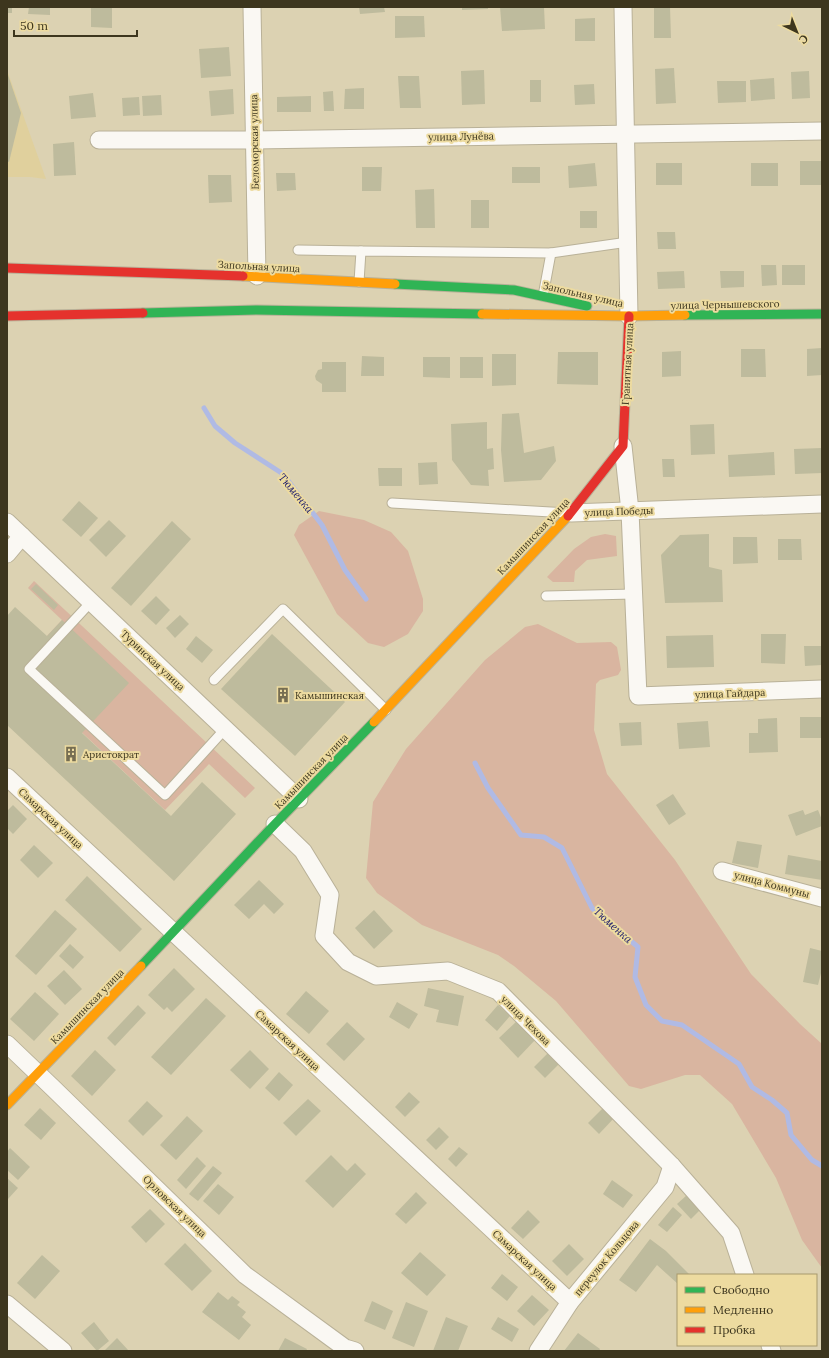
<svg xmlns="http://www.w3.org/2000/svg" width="829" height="1358" font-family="Lora,serif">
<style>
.built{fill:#e0d09d}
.green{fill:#d9b5a0}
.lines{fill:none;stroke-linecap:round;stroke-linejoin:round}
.stream{stroke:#b0bae4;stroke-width:5}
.building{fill:#bebb9d}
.lane-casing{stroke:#b9b198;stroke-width:11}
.street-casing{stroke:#b9b198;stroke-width:19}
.fast-casing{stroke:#b9b198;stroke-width:11}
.slow-casing{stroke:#b9b198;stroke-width:11}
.jam-casing{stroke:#b9b198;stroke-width:11}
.lane{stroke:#faf8f3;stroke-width:9}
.street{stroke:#faf8f3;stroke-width:17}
.fast{stroke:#30b455;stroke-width:9}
.slow{stroke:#ff9f0a;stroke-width:9}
.jam{stroke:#e5322d;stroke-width:9}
.labels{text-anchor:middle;stroke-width:4;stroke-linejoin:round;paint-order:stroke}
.street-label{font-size:10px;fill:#3d361e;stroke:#eddba0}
.poi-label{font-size:10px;fill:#3d361e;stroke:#eddba0;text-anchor:start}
.water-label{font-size:11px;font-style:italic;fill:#18186b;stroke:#eddba0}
</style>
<rect width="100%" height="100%" fill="#dcd2b2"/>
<!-- built -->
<polygon class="built" points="7,70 46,179 30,177 7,177"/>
<!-- green -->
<g class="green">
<polygon points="319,511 364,520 391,532 408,551 423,599 423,611 408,634 384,647 368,643 337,614 294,535 299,525"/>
<polygon points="605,534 616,536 617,556 587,560 575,571 574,582 553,582 547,577 574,549 591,537"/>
<polygon points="34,581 255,788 245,798 209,764 165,810 15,670 62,620 28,588"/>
<polygon points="538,624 577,643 611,642 617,647 621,670 618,675 600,680 596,684 594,730 607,774 675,860 751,974 800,1024 822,1044 822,1268 802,1240 776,1178 732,1104 700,1075 685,1075 641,1089 629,1086 556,1001 514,966 498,955 422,925 377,893 366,878 373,802 406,749 485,660 525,627"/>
</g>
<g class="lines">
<!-- stream -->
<g class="stream">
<polyline points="204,408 215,426 235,443 283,474 322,525 345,570 366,599"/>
<polyline points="475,763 488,788 521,835 544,837 562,848 592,908 638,947 635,977 646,1005 662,1021 682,1025 739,1064 752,1087 772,1100 787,1113 791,1135 812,1160 822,1166"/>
</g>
</g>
<!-- building -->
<g class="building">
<rect x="7" y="7" width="5" height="6"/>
<polygon points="29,7 50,7 50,15 28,14"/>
<polygon points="91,7 112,7 112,28 91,27"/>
<polygon points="359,7 384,7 385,12 360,14"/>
<polygon points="462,7 488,7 488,9 462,10"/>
<polygon points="500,7 544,7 545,29 502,31"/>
<polygon points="654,7 670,7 671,38 654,38"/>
<polygon points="395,16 424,16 425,37 395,38"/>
<polygon points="595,18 595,41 575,41 575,19"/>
<polygon points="229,47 231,76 201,78 199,49"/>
<polygon points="674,68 676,103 656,104 655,69"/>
<polygon points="484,70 485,104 462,105 461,71"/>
<polygon points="809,71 810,98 792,99 791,72"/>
<polygon points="7,72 21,113 9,162 7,161"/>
<polygon points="398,76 419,76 421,108 400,108"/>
<polygon points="774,78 775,99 751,101 750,80"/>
<rect x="530" y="80" width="11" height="22"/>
<polygon points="717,81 746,81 746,102 718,103"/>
<polygon points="594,84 595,104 575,105 574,85"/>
<polygon points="364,88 364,109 344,109 345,89"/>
<polygon points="233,89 234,114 211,116 209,91"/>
<polygon points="333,91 334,111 324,111 323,92"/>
<polygon points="93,93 96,117 71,119 69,96"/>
<polygon points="161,95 162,115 143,116 142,96"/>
<polygon points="311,96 311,112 277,112 277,97"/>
<polygon points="139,97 140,115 123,116 122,98"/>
<polygon points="74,142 76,175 54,176 53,144"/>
<rect x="800" y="161" width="22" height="24"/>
<polygon points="595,163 597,186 569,188 568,166"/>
<rect x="656" y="163" width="26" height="22"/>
<rect x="751" y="163" width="27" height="23"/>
<polygon points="362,167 382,167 381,191 362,191"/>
<rect x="512" y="167" width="28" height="16"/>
<polygon points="276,173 295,173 296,190 277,191"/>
<polygon points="208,175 231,175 232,202 209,203"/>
<polygon points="434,189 435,228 416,228 415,190"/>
<rect x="471" y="200" width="18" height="28"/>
<rect x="580" y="211" width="17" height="17"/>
<polygon points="657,232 675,232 676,249 658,249"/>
<polygon points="761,265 776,265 777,285 762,286"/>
<rect x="782" y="265" width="23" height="20"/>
<polygon points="684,271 685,288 658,289 657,272"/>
<polygon points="720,271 744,271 744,287 721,288"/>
<polygon points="822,348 822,375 807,376 807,349"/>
<polygon points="741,349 765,349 766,377 741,377"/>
<polygon points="681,351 681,376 662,377 662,352"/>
<polygon points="558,352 598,352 598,385 557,384"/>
<polygon points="492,354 516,354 516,385 492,386"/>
<polygon points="362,356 384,357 384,376 361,376"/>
<polygon points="423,357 450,357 450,378 423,377"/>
<rect x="460" y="357" width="23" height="21"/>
<polygon points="322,362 346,362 346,392 322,392 322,384 316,380 315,376 318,370 322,369"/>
<polygon points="519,413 524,453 554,446 556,461 541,480 504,482 501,450 502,414"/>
<polygon points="487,422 487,449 493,448 494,469 488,470 489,486 471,485 452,460 451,424"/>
<polygon points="714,424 715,454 691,455 690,425"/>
<polygon points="822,448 822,473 795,474 794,449"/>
<polygon points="774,452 775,475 729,477 728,455"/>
<polygon points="662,459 674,459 675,477 663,477"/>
<polygon points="437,462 438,484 419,485 418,463"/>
<polygon points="378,468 402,468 402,486 379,486"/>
<polygon points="79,501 98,518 81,537 62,520"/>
<polygon points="109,520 126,536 106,557 89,540"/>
<polygon points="172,521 191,539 131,606 111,588"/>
<polygon points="709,534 709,567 722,570 723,602 665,603 661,555 680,535"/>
<polygon points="733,537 757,537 758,563 733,564"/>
<polygon points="778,539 801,539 802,560 778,560"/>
<polygon points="36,584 58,605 54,610 31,589"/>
<polygon points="156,596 170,610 156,625 141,611"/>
<polygon points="15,607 47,636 62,620 129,683 82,733 171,816 202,782 236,814 174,881 7,725 7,616"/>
<polygon points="180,615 189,624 175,638 166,628"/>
<polygon points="272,634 345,702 295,756 221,689"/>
<polygon points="761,634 786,634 785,664 761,663"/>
<polygon points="713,635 714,667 667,668 666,636"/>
<polygon points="196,636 213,650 202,663 186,649"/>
<polygon points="804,646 822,646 822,665 805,666"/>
<rect x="800" y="717" width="22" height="21"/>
<polygon points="777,718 778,752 749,753 749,733 758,733 758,719"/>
<polygon points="708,721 710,747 679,749 677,723"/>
<polygon points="641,722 642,745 621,746 619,723"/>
<polygon points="673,794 686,814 669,825 656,805"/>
<polygon points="13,805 27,819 13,834 7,828 7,811"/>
<polygon points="803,810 805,815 818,810 822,820 822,826 796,836 788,815"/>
<polygon points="737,841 762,845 758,868 732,863"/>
<polygon points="34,845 53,863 38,878 20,860"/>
<polygon points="788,855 822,861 822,880 785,874"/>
<polygon points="87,876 142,929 120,952 65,900"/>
<polygon points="259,880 284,904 274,914 264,904 249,919 234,905"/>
<polygon points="55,910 77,929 36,975 15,956"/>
<polygon points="374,910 393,931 374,949 355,928"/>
<polygon points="70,944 84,957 73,969 59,956"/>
<polygon points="810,948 822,951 822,969 818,985 803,982"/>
<polygon points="174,968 195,989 172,1012 167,1007 164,1010 148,995"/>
<polygon points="64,970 82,989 65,1005 47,986"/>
<polygon points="428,988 464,996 458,1026 436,1022 439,1010 424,1006"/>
<polygon points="306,991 329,1011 309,1034 286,1014"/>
<polygon points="35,992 59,1014 34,1041 10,1019"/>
<polygon points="206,998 226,1016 171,1075 151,1057"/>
<polygon points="397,1002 418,1014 409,1029 389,1017"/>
<polygon points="138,1005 146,1013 115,1046 107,1038"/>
<polygon points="498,1005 510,1016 497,1031 485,1020"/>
<polygon points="518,1020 536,1039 518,1058 499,1038"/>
<polygon points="347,1022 365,1039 344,1061 326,1044"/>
<polygon points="95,1050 116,1070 92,1096 71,1076"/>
<polygon points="250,1050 269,1069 250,1089 230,1070"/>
<polygon points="549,1052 560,1063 545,1078 534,1067"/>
<polygon points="279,1072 293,1085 279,1101 265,1088"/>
<polygon points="409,1092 420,1102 405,1117 395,1107"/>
<polygon points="308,1099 321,1111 296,1136 283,1123"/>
<polygon points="147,1101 163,1116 143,1136 128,1121"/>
<polygon points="605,1106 616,1116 599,1134 588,1123"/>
<polygon points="40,1108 56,1123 41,1140 24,1125"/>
<polygon points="187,1116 203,1131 176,1160 160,1145"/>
<polygon points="439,1127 449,1137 436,1150 426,1140"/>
<polygon points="459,1147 468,1154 456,1167 448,1159"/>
<polygon points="10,1148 30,1167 18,1180 7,1170 7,1152"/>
<polygon points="331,1155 347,1171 355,1163 366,1174 333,1208 305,1181"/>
<polygon points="197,1157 206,1166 186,1189 177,1180"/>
<polygon points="213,1166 222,1173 198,1201 189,1194"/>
<polygon points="7,1178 18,1188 8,1199 7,1198"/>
<polygon points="612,1180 633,1195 623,1208 603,1194"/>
<polygon points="218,1184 234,1197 219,1215 203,1201"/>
<polygon points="416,1192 427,1203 406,1224 395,1214"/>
<polygon points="687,1195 701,1209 691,1219 677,1204"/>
<polygon points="673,1207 682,1215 667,1232 658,1225"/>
<polygon points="150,1209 165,1224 146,1243 131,1227"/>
<polygon points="528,1210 540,1222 523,1239 511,1228"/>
<polygon points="650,1239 666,1251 690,1275 678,1275 678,1284 657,1265 636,1292 619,1280"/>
<polygon points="185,1243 212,1271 192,1291 164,1264"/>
<polygon points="569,1244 584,1259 567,1276 552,1261"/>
<polygon points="420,1252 446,1275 427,1296 401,1273"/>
<polygon points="42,1255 60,1271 35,1299 17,1283"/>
<polygon points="502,1274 518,1287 507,1301 491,1288"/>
<polygon points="218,1292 228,1300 232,1296 240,1302 237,1305 246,1312 242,1317 251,1325 239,1340 202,1312"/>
<polygon points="532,1295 549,1310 534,1326 517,1311"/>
<polygon points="372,1301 393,1311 385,1330 364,1321"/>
<polygon points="406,1302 428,1311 414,1347 392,1338"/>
<polygon points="446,1317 468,1326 458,1351 433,1351"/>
<polygon points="498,1317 519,1329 512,1342 491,1329"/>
<polygon points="94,1322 109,1341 97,1351 81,1333"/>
<polygon points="578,1333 600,1349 599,1351 564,1351"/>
<polygon points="117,1338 129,1351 104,1351"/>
<polygon points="285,1338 307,1349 306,1351 278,1351"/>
</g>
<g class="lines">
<!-- lane casing -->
<g class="lane-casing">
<g id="lane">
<polyline points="298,250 361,251"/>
<polyline points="551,253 628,242"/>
<polyline points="359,282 361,251 551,253 543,296"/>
<polyline points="392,503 568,513"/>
<polyline points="546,596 634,594"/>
<polyline points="91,602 29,669 165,795 225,729"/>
<polyline points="214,680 283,609 386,710"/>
</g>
</g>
<!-- street casing -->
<g class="street-casing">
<g id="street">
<polyline points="252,7 257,276"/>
<polyline points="623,7 629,316"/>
<polyline points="99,140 254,140 822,131"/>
<polyline points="623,446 630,511 638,696 822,689"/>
<polyline points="571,513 822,504"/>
<polyline points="7,522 299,799"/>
<polyline points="7,554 22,536"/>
<polyline points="7,777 570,1302"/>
<polyline points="275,824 303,851 330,895 324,936 348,962 376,976 448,971 498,991 672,1166 731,1233 745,1275"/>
<polyline points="722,871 822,898"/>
<polyline points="7,1044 54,1089 245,1275 345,1348 355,1351"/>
<polyline points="7,1304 63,1351"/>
<polyline points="770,1345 772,1351"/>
<polyline points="538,1351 570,1302 665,1187 672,1166"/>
</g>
</g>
<!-- fast casing -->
<g class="fast-casing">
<g id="fast">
<polyline points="395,284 514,290 587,306"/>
<polyline points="143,313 257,310 482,314"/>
<polyline points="685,315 822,314"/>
<polyline points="141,966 275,824 374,722"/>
</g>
</g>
<!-- slow casing -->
<g class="slow-casing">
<g id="slow">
<polyline points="243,276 395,284"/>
<polyline points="482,314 629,316 685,315"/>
<polyline points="374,722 568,516"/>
<polyline points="7,1105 141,966"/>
</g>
</g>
<!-- jam casing -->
<g class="jam-casing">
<g id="jam">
<polyline points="7,268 243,276"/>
<polyline points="7,316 143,313"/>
<polyline points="568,516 623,446 629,316"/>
</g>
</g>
<!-- lane -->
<use href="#lane" class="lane"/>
<!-- street -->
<use href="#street" class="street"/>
<!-- fast -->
<use href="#fast" class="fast"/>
<!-- slow -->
<use href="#slow" class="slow"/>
<!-- jam -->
<use href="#jam" class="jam"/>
</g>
<!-- icons -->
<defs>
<g id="building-bare" transform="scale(1.2)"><path d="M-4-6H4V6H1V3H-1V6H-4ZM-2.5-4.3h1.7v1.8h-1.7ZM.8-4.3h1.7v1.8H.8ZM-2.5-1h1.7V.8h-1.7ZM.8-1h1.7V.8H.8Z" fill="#756d52" stroke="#eddba0" stroke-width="2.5" paint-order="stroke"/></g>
</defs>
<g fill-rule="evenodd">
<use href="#building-bare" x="283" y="695"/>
<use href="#building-bare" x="71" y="754"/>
</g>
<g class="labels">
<!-- street labels -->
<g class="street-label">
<text transform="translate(461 136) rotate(-1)" y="4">улица Лунёва</text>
<text transform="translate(254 142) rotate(-91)" y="4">Беломорская улица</text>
<text transform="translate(259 266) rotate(3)" y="4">Запольная улица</text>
<text transform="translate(583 294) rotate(13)" y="4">Запольная улица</text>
<text transform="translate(725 304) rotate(-1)" y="4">улица Чернышевского</text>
<text transform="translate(627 364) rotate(-87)" y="4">Гранитная улица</text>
<text transform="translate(619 511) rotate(-2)" y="4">улица Победы</text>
<text transform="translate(533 536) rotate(-47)" y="4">Камышинская улица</text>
<text transform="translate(153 660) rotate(43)" y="4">Туринская улица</text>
<text transform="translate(730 693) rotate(-2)" y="4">улица Гайдара</text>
<text transform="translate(311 771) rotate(-46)" y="4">Камышинская улица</text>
<text transform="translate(51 818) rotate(43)" y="4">Самарская улица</text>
<text transform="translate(772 884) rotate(15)" y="4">улица Коммуны</text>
<text transform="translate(87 1006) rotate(-46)" y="4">Камышинская улица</text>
<text transform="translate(526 1020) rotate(45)" y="4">улица Чехова</text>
<text transform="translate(288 1040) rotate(43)" y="4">Самарская улица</text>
<text transform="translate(175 1206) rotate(44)" y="4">Орловская улица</text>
<text transform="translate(606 1258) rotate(-50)" y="4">переулок Кольцова</text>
<text transform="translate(525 1260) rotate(43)" y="4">Самарская улица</text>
</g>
<!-- poi labels -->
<g class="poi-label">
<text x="295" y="699">Камышинская</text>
<text x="83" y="758">Аристократ</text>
</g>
<!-- water labels -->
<g class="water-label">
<text transform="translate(296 493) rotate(50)" y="4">Тюменка</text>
<text transform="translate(613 925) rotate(42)" y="4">Тюменка</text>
</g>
</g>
<!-- border -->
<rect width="829" height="1358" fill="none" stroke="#3d361e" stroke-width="16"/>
<!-- legend -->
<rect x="677" y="1274" width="140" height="72" fill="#eddba0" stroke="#a7996c"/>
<rect x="685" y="1287" width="20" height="6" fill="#30b455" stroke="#a7996c"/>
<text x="713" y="1294" font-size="12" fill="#3d361e">Свободно</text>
<rect x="685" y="1307" width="20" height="6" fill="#ff9f0a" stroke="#a7996c"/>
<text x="713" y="1314" font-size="12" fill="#3d361e">Медленно</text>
<rect x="685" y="1327" width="20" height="6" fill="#e5322d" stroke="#a7996c"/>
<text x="713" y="1334" font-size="12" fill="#3d361e">Пробка</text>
<!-- north arrow -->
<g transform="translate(797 32) rotate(137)" stroke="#eddba0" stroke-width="3" paint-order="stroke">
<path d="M0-3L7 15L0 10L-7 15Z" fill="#3d361e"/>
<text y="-6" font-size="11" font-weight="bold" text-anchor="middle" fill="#3d361e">С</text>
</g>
<!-- scale -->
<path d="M14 30v6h123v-6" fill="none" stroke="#3d361e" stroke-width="2"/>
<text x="20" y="30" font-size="12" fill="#3d361e" stroke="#eddba0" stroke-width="3" paint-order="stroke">50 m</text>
</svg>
